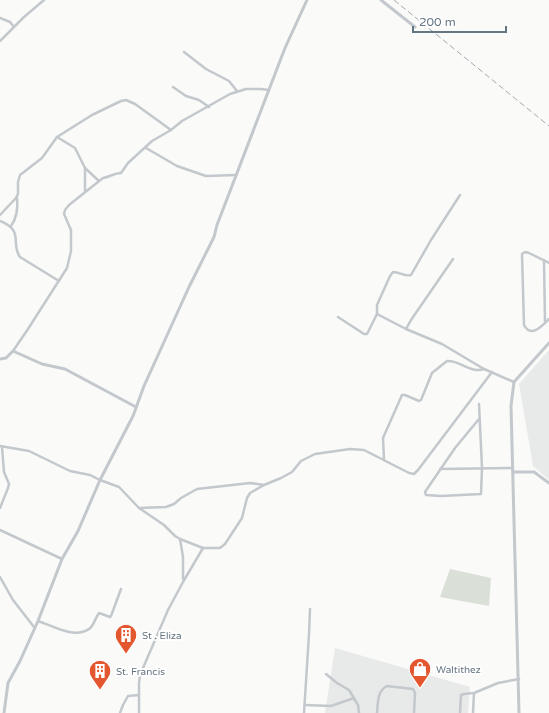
<svg xmlns="http://www.w3.org/2000/svg" width="549" height="713" font-family="'Varela Round',sans-serif">
<style>
.built{fill:#e8e9e9}
.green{fill:#dadfd7}
.lines{fill:none;stroke-linecap:round;stroke-linejoin:round}
.minor{stroke:#c3c8cc;stroke-width:2.5}
.tertiary{stroke:#c3c8cc;stroke-width:3}
.rail{stroke:#a2aab0;stroke-width:1;stroke-dasharray:6 3;stroke-linecap:butt}
.labels{text-anchor:middle;stroke-width:4;stroke-linejoin:round;paint-order:stroke}
.poi-label{font-size:10px;fill:#657683;stroke:#fff;text-anchor:start}
</style>
<rect width="100%" height="100%" fill="#fafaf8"/>
<!-- built -->
<g class="built">
<polygon points="549,350 549,480 533,466 519,384"/>
<polygon points="335,648 470,687 468,713 325,713"/>
</g>
<!-- green -->
<polygon class="green" points="450,569 491,578 489,606 440,597"/>
<g class="lines">
<!-- minor -->
<g class="minor">
<polyline points="0,18 10,22 14,27"/>
<polyline points="0,41 24,17 44,0"/>
<polyline points="184,52 206,69 229,81 237,91"/>
<polyline points="173,87 186,96 199,100 209,107"/>
<polyline points="57,137 75,148 85,168 99,181"/>
<polyline points="146,148 177,166 206,176 236,175"/>
<polyline points="85,168 85,191"/>
<polyline points="0,215 16,198 18,194 18,182 20,175 42,158 57,137 92,115 121,101 126,100 135,104 171,130"/>
<path d="M0,221c25,10 10,22 20,36l39,24"/>
<path d="M11,226c6,-8 7,-18 6,-28"/>
<polyline points="453,259 411,320 406,329 442,344 484,369 514,382"/>
<polyline points="544,260 545,322"/>
<path d="M549,263l-20,-10 -4,-1 -3,2 2,71c7,13 17,2 25,-6"/>
<polyline points="377,314 406,329"/>
<path d="M338,317l26,17h3l10,-20v-9l13,-29 3,-4c7,0 12,5 18,3l20,-35 29,-45"/>
<path d="M13,351l15,-22 39,-61 4,-17v-21l-7,-16 1,-4 4,-5 34,-27c7,-1 11,-5 18,-5l7,-10 24,-22 19,-11 11,-9 48,-27 16,-5h15l8,1"/>
<polyline points="479,404 482,468 481,494 441,496 426,495 425,492 455,448 479,419"/>
<polyline points="0,446 29,451 70,471 90,475 100,480 119,487 139,508 164,525 175,536 180,539 203,548 183,582 168,610 140,675 139,683 139,713"/>
<path d="M384,460l-1,-22 19,-43h3l14,6 2,-1 11,-27 15,-12c13,-1 24,13 37,8"/>
<polyline points="440,469 513,468"/>
<polyline points="0,508 8,488 9,484 4,472 2,447"/>
<polyline points="139,508 166,507 174,504 181,498 197,489 250,483 264,485 281,478 292,472 301,461 315,454 350,449 364,450 409,473 414,474 418,470 492,372"/>
<polyline points="0,530 62,559"/>
<polyline points="180,539 183,557 183,579"/>
<polyline points="203,548 220,548 225,544 242,518 247,498 250,493 264,485"/>
<polyline points="0,577 13,600 34,627"/>
<path d="M38,621c15,5 36,18 51,8 5,-3 6,-11 10,-16l11,4 1,-1 10,-27"/>
<polyline points="326,674 337,683 349,690 358,705 359,713"/>
<polyline points="305,705 331,706 354,698"/>
<polyline points="120,713 123,705 128,696 139,695"/>
<polyline points="304,713 309,634 310,609"/>
<path d="M377,713c1,-10 0,-22 10,-27l26,3 2,4 -1,20"/>
<polyline points="460,713 461,695 464,694 474,693 498,683 519,679"/>
<polyline points="473,713 474,693"/>
</g>
<!-- tertiary -->
<g class="tertiary">
<polyline points="381,0 415,27"/>
<polyline points="0,359 6,358 13,351 42,364 65,369 136,407"/>
<polyline points="514,472 534,472 549,483"/>
<polyline points="4,713 8,683 20,661 38,621 62,559 78,531 100,480 133,416 144,386 189,287 214,237 217,225 285,48 307,0"/>
<polyline points="519,713 511,406 514,382 549,343"/>
</g>
<!-- rail -->
<polyline class="rail" points="394,0 549,126"/>
</g>
<!-- icons -->
<defs>
<g id="building-pin" transform="scale(1.15)"><path d="M0 17L-7.5 6A9.5 9.5 0 1 1 7.5 6Z" fill="#e4572e" stroke="#fff"/><path d="M-4-6H4V6H1V3H-1V6H-4ZM-2.5-4.3h1.7v1.8h-1.7ZM.8-4.3h1.7v1.8H.8ZM-2.5-1h1.7V.8h-1.7ZM.8-1h1.7V.8H.8Z" fill="#fff"/></g>
<g id="shop-pin" transform="scale(1.15)"><path d="M0 17L-7.5 6A9.5 9.5 0 1 1 7.5 6Z" fill="#e4572e" stroke="#fff"/><path d="M-5-2.5h2.3a2.7 3.5 0 0 1 5.4 0H5L5.5 6h-11ZM-1.5-2.5h3a1.5 2.3 0 0 0-3 0Z" fill="#fff"/></g>
</defs>
<g fill-rule="evenodd">
<use href="#building-pin" x="126" y="635"/>
<use href="#shop-pin" x="420" y="669"/>
<use href="#building-pin" x="100" y="671"/>
</g>
<g class="labels">
<!-- poi labels -->
<g class="poi-label">
<text x="142" y="639">St . Eliza</text>
<text x="436" y="673">Waltithez</text>
<text x="116" y="675">St. Francis</text>
</g>
</g>
<!-- scale -->
<path d="M413 26v6h93v-6" fill="none" stroke="#657683" stroke-width="2"/>
<text x="419" y="26" font-size="12" fill="#657683" stroke="#ffffff" stroke-width="3" paint-order="stroke">200 m</text>
</svg>
